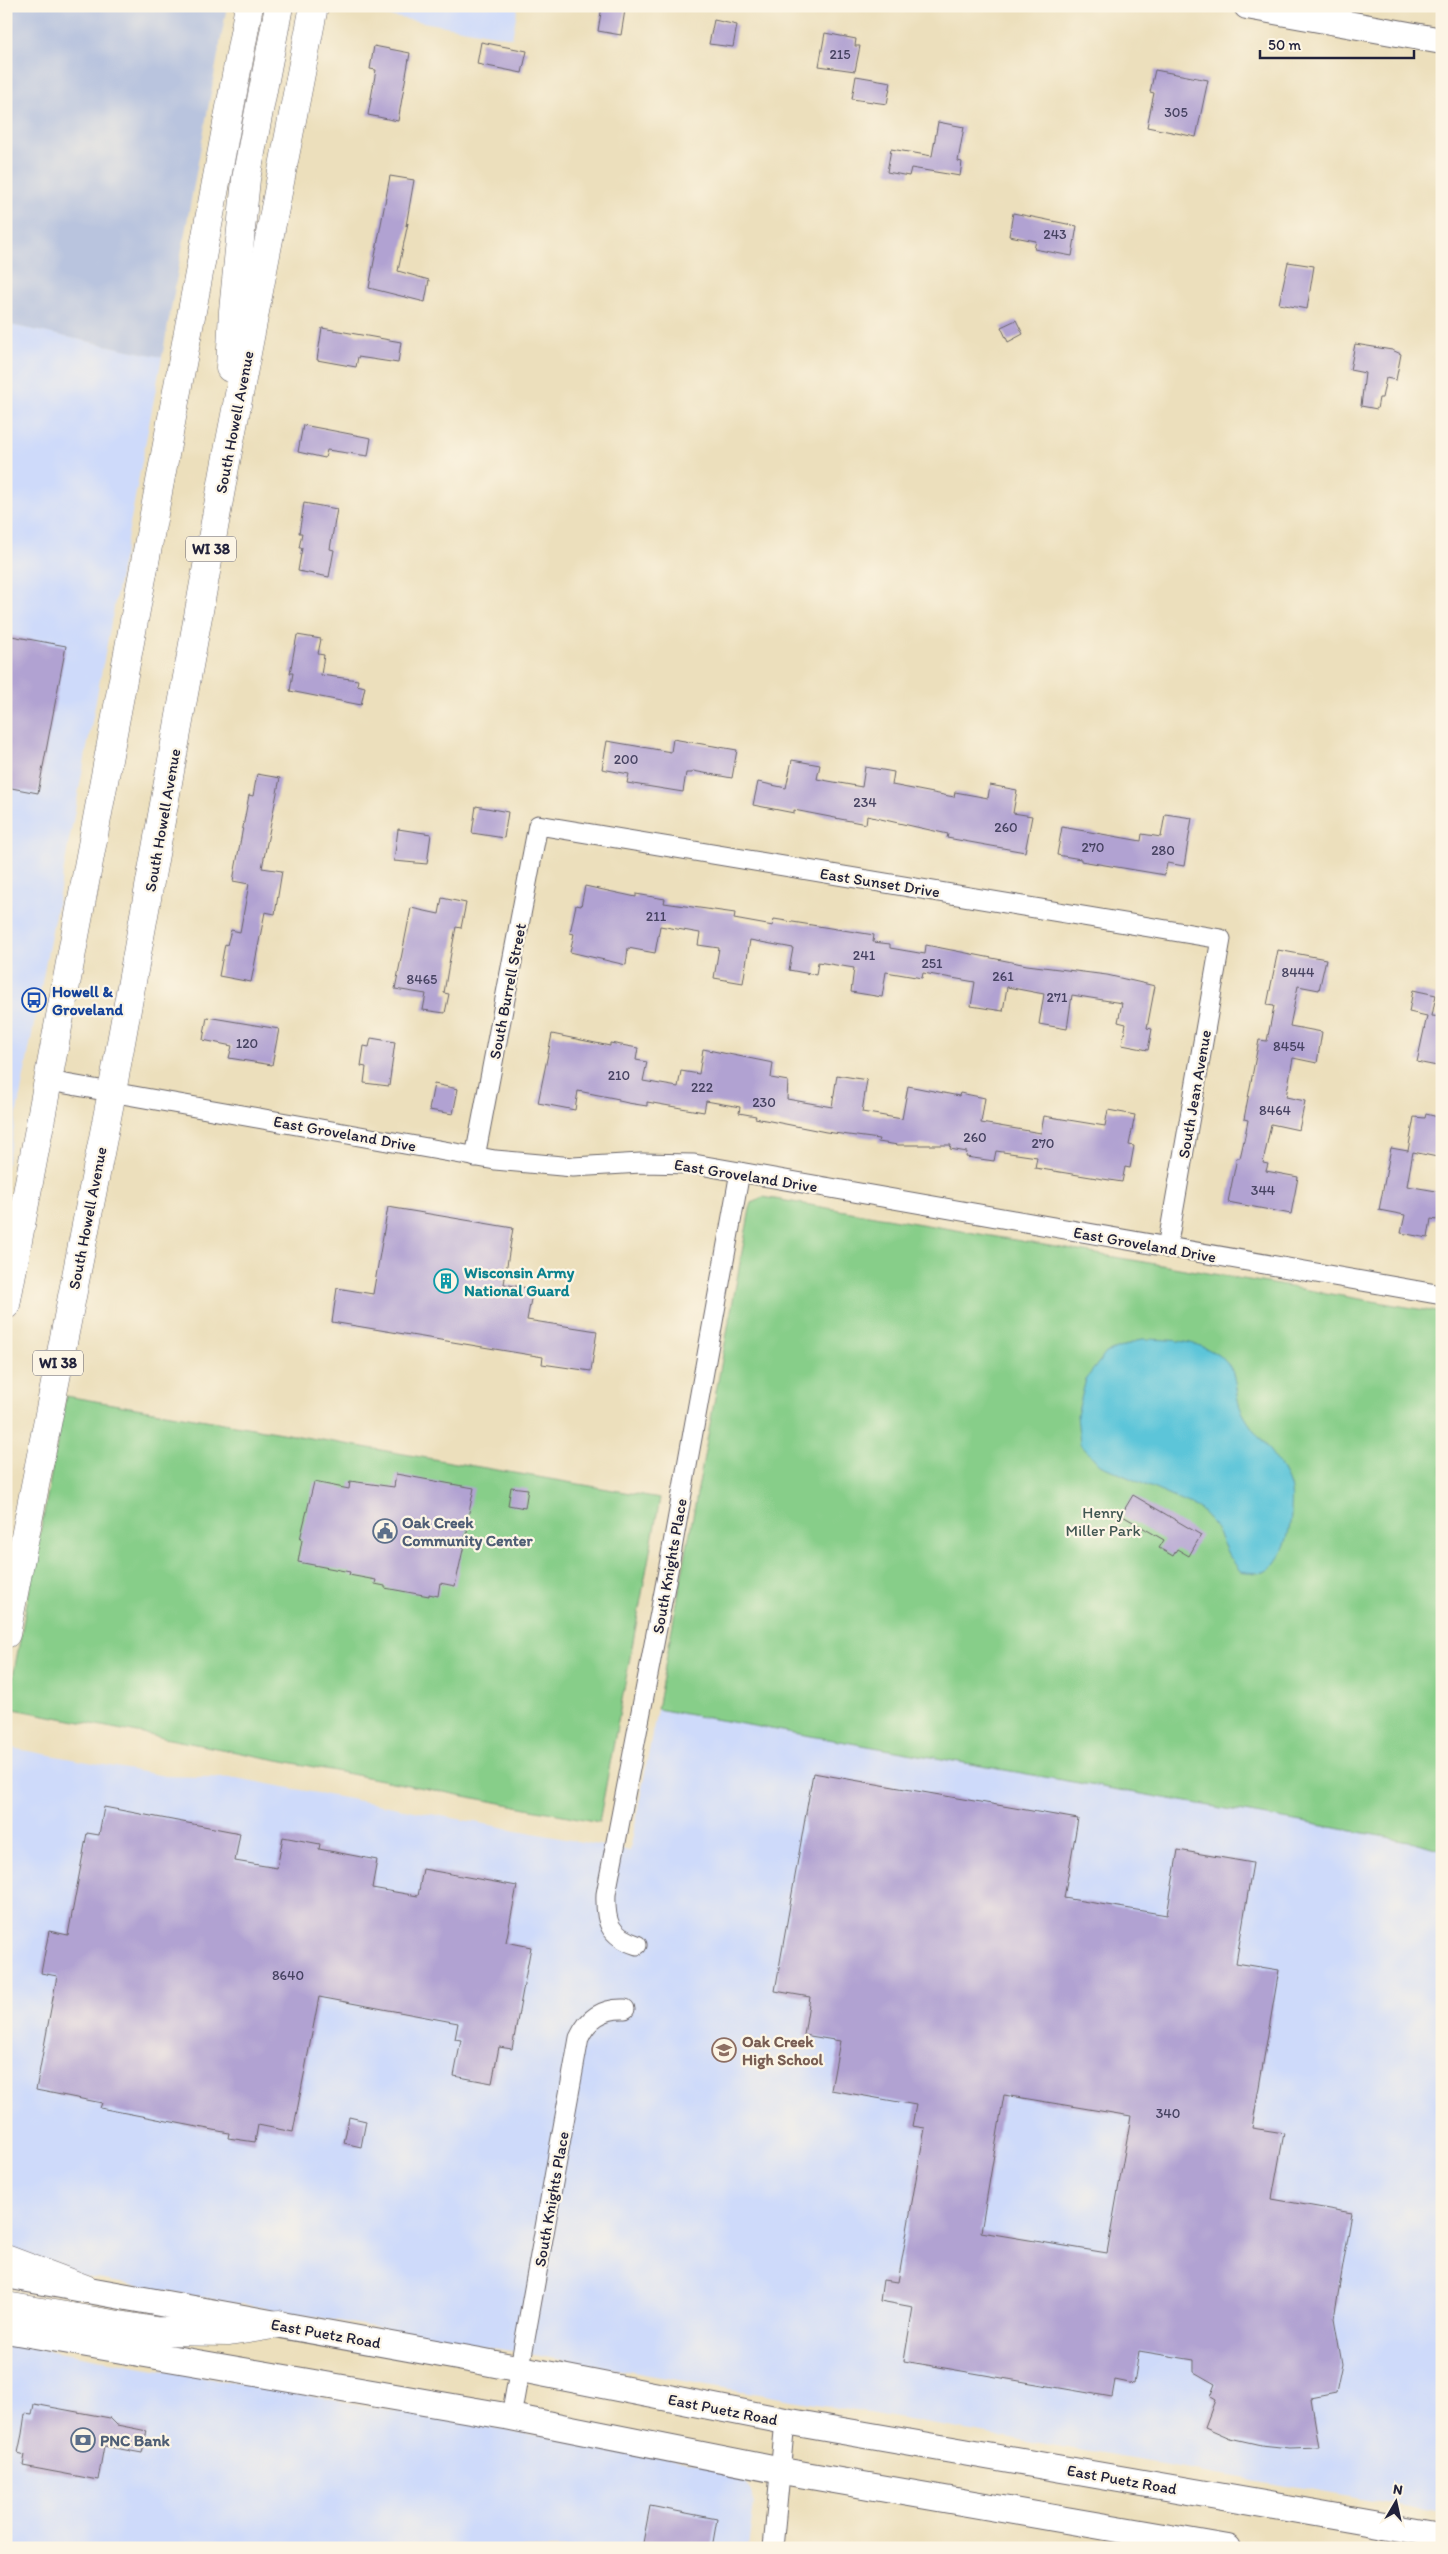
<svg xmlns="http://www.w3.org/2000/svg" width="1448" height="2554" font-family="Itim,sans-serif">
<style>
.built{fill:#cedafa}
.industrial{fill:#b9c4de}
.green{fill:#87ce89;stroke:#547862}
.water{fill:#5cc5d9;stroke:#3f748a}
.building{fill:#b1a2d2;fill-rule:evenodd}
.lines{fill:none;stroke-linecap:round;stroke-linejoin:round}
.street-casing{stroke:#696468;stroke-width:21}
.secondary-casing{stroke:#696468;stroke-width:28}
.primary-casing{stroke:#696468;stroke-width:29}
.street{stroke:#fff;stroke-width:19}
.secondary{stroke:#fff;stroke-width:26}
.primary{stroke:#fff;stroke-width:28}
.labels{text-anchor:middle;stroke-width:4.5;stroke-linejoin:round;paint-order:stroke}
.number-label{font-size:14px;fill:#464261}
.shield{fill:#fcf5e5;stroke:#63616e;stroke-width:1}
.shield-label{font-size:15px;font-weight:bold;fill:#22223b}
.street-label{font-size:16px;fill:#22223b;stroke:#fcf5e5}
.transit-label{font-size:16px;font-weight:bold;fill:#164399;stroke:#fcf5e5;text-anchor:start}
.culture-label{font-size:16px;font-weight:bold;fill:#0d838f;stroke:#fcf5e5;text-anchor:start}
.park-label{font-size:16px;fill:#405652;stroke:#fcf5e5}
.service-label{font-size:16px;font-weight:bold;fill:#4e5e75;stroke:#fcf5e5;text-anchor:start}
.education-label{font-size:16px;font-weight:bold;fill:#785e54;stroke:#fcf5e5;text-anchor:start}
</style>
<rect width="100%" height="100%" fill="#fcf5e5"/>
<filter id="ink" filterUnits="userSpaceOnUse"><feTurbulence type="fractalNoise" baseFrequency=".02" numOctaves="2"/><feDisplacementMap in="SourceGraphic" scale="10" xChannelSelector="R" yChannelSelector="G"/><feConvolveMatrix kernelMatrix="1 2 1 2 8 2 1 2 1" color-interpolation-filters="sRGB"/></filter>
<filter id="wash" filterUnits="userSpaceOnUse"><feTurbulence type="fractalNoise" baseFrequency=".0096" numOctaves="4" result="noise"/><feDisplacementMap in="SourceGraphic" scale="20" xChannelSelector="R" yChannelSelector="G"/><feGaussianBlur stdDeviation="1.12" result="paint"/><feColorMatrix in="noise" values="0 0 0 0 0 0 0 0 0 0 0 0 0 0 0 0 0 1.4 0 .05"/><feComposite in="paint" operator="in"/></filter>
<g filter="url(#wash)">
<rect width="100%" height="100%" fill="#ecdfbc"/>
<!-- built -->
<g class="built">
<polygon points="333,6 518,6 512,38"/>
<polygon points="6,324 162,357 6,1170"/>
<polygon points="657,1709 1415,1842 1442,1850 1442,2513 81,2276 6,2248 6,1747 165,1776 236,1778 630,1851"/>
<polygon points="6,2343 725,2468 744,2480 752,2493 754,2502 748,2548 6,2548"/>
</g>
<!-- industrial -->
<polygon class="industrial" points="6,6 227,6 162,357 6,324"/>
<!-- green -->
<g class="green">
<polygon points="763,1197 1442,1313 1442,1850 1415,1842 657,1709 750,1209 752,1203"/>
<polygon points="66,1396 660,1498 599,1822 14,1709 9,1698"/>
</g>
<!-- water -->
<path class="water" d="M1142,1339c30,1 62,0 85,24 10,10 8,31 13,44 11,27 47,57 51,84 1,7 0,16 0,23 -1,12 -3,26 -9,37 -12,23 -18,24 -42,20l-12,-17 -14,-29 -16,-17 -98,-43 -20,-21 -3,-29 9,-36 20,-26z"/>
<g id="blocks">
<!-- building -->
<g class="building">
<polygon points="602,6 625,10 621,35 598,31"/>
<polygon points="714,20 737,25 733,47 709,44"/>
<polygon points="825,33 856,39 855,46 860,46 855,71 819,66"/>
<polygon points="481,42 527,51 522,73 477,64"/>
<polygon points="374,46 410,53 398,121 368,115 376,70 370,69"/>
<polygon points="1155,70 1208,80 1196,137 1147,127 1154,93 1150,92"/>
<polygon points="856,76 891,82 887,104 852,99"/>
<polygon points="938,122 964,127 958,161 962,162 960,176 911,168 909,176 887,172 891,149 932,156"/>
<polygon points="390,176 414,180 406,226 408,223 398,271 429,280 425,302 369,288"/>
<polygon points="1013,213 1077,226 1072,256 1034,249 1036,241 1009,236"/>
<polygon points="1288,262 1314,266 1307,309 1279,304"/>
<polygon points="1016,320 1023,334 1008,342 1001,327"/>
<polygon points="322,328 401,342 398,363 358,357 356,367 317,360"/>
<polygon points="1355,344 1392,350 1401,354 1396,380 1386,378 1382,398 1379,398 1377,409 1361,406 1365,373 1350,370"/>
<polygon points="303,425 371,438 368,456 327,450 325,458 298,452"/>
<polygon points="304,503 337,509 330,549 334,550 329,577 298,571 302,548 299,548 302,533 299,533"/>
<polygon points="6,635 66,646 38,793 6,787"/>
<polygon points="297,635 321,639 318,654 324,655 321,675 358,680 357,685 365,687 361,705 290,691 293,673 290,673"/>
<polygon points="673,739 737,750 732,778 693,771 692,773 686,773 683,792 627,783 629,774 602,769 607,741 671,752"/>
<polygon points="792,760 820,765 817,779 862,787 865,767 894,772 892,785 954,797 955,792 988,798 990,785 1017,790 1013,813 1032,816 1025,852 947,838 948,834 867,816 866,824 794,810 794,813 753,805 758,782 786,788"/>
<polygon points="257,774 280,778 262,868 282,871 275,914 265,912 251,982 219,976 225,944 227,945 231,930 240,932 249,884 233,881 249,795 253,796"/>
<polygon points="476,806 508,812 504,838 472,833"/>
<polygon points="1165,814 1192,818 1184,866 1167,863 1165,875 1081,861 1081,859 1057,855 1062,827 1141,841 1142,834 1161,837"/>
<polygon points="398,829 431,834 427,864 394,861"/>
<polygon points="585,886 636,897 636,894 665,899 664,903 735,913 734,919 773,926 774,919 874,935 873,942 890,944 890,948 925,954 926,945 1027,965 1107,975 1155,986 1147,1028 1152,1029 1148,1050 1122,1045 1126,1024 1118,1022 1122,1003 1072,995 1067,1029 1039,1024 1044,994 1007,987 1003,1011 971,1006 975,982 923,973 922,978 886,972 882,997 851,992 854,968 818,962 816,975 789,970 793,948 750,940 743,983 714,978 719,948 698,945 700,933 660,926 655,953 628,948 626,965 570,952 574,934 570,933 576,905 581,906"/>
<polygon points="442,898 466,903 461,928 456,927 448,969 444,993 449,994 445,1013 423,1010 426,994 395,989 411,908 439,914"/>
<polygon points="1278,950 1326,959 1319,990 1298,986 1290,1026 1322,1032 1317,1063 1293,1058 1286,1097 1305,1101 1299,1130 1271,1124 1263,1163 1268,1164 1266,1171 1298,1177 1291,1214 1228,1202 1237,1158 1240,1158 1245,1136 1248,1120 1244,1119 1259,1040 1267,1041 1274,1006 1267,1005"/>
<polygon points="1413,990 1436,995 1432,1016 1442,1017 1442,1067 1417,1062 1427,1016 1409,1012"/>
<polygon points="207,1017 279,1029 272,1065 229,1058 232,1046 203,1040"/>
<polygon points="552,1034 610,1046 610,1043 638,1048 636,1060 647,1062 643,1081 678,1087 681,1071 699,1074 703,1049 773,1063 771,1078 788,1081 787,1099 832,1107 837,1075 867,1080 862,1112 902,1119 908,1086 959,1096 960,1093 985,1098 981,1123 1041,1133 1044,1116 1105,1126 1108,1110 1135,1115 1129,1145 1134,1146 1130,1168 1125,1167 1122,1182 1097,1178 1035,1168 1037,1157 996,1151 994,1161 966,1157 967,1152 950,1149 951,1145 898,1145 878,1142 879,1139 826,1132 755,1118 756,1116 739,1113 740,1107 706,1101 704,1112 647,1102 647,1106 628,1103 619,1101 619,1099 578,1091 575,1110 538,1103"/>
<polygon points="371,1038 395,1042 389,1086 364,1083 366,1067 361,1066 364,1046 369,1047"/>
<polygon points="434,1084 458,1089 453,1114 429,1110"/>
<polygon points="1426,1114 1442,1118 1442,1158 1413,1152 1407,1186 1442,1192 1437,1220 1431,1219 1428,1238 1401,1233 1405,1215 1379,1210 1391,1148 1408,1151 1414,1117 1425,1118"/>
<polygon points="388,1207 513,1228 504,1284 533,1289 527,1320 597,1331 591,1371 542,1364 543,1357 332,1322 337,1288 373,1294"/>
<polygon points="396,1474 474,1488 468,1517 470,1518 455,1586 440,1583 438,1596 429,1594 429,1596 385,1588 385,1586 375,1584 376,1580 349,1575 350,1572 298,1562 302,1540 300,1539 314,1482 349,1489 350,1481 394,1487"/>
<polygon points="511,1487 528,1489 525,1508 508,1505"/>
<polygon points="1133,1495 1201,1535 1189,1556 1177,1549 1173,1556 1159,1548 1164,1540 1121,1515"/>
<path d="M813,1773l265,46 -14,79 103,17 11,-65 75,13 -17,100 43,7 -27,158 32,5 -12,66 80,14 -18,105 8,46 -6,29 -25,5 8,49 -29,1 -29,-3 -31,-7 -25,-11 10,-27 -5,-3 5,-13 -21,-12v-12l-55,-9 -5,33 -19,-4 -3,17 -208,-36 9,-54 -33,-6 3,-21 15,2 27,-154 -13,-2 4,-21 -85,-15 9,-49 -36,-6 6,-38 -35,-6zM1004,2095l127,21 -24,137 -126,-21z"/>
<polygon points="104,1807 240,1833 235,1861 277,1868 283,1837 320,1844 319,1849 377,1860 372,1888 418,1896 423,1869 517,1886 506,1942 531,1947 512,2049 499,2047 492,2083 454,2076 461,2040 455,2039 458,2023 319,1997 293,2132 258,2125 255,2142 228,2138 229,2133 100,2108 102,2103 36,2090 57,1976 41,1973 49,1931 68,1935 87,1833 99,1835"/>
<polygon points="349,2117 366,2121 361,2147 344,2143"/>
<polygon points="34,2404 110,2418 117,2425 147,2431 142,2453 104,2446 98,2480 23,2466 25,2455 18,2453 22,2434 25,2414 32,2415"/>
<polygon points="650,2506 717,2519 712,2548 642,2548"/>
</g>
</g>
</g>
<g filter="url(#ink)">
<use href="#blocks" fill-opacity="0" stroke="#696468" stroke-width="1"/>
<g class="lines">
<!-- street casing -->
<g class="street-casing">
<g id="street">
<polyline points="49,1081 495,1160 573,1167 641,1163 694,1164 1442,1295"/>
<polyline points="475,1157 538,825 1221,939 1167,1248"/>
<path d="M637,1945c-28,-9 -32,-23 -31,-51l62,-323 72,-399"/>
<path d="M511,2417l68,-379c9,-20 24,-30 46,-29"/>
<polyline points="773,2548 785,2421"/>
</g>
</g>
<!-- secondary casing -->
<g class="secondary-casing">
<g id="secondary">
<polyline points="1247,6 1442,41"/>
<polyline points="6,2275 480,2361 785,2421 1442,2535"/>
<polyline points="6,2330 511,2417 782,2471 1228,2548"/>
</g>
</g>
<!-- primary casing -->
<g class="primary-casing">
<g id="primary">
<polyline points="230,368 233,311 246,179 279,6"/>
<polyline points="6,1305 249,6"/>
<polyline points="6,1634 112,1092 225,467 314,6"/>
<polyline points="6,2259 86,2289"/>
<polyline points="6,2306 155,2331 229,2332 279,2324"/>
</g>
</g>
<!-- street -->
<use href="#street" class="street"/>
<!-- secondary -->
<use href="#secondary" class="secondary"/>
<!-- primary -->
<use href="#primary" class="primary"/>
</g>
</g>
<!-- icons -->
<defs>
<g id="bus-ring" transform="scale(1.25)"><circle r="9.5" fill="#fcf5e5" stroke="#1a4fb4" stroke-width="1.5"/><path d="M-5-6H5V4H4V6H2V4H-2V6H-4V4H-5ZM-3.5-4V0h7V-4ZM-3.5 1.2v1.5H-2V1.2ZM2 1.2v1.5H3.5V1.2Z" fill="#1a4fb4"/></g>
<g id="building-ring" transform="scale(1.25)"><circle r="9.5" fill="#fcf5e5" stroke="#0f9aa8" stroke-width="1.5"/><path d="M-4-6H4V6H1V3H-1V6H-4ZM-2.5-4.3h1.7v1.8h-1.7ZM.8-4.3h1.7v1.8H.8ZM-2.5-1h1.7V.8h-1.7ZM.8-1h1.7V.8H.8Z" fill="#0f9aa8"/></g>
<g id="civic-ring" transform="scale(1.25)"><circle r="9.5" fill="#fcf5e5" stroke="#5c6f8a" stroke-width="1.5"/><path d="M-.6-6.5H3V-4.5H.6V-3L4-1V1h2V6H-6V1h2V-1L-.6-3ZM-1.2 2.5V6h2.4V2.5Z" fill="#5c6f8a"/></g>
<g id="school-ring" transform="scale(1.25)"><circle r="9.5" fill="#fcf5e5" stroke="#8d6e63" stroke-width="1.5"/><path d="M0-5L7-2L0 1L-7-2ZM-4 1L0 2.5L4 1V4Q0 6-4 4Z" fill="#8d6e63"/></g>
<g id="bank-ring" transform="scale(1.25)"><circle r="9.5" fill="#fcf5e5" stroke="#5c6f8a" stroke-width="1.5"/><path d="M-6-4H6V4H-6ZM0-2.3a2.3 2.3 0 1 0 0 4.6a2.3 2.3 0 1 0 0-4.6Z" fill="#5c6f8a"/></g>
</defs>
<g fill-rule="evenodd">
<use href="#bus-ring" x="34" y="1000"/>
<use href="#building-ring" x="446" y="1281"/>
<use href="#civic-ring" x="385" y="1531"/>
<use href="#school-ring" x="724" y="2050"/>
<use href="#bank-ring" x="83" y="2440"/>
</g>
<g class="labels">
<!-- number labels -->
<g class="number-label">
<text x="840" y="59">215</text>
<text x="1176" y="117">305</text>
<text x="1055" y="239">243</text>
<text x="626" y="764">200</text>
<text x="865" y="807">234</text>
<text x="1006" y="832">260</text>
<text x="1093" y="852">270</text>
<text x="1163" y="855">280</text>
<text x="656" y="921">211</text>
<text x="864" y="960">241</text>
<text x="932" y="968">251</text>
<text x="1298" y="977">8444</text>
<text x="1003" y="981">261</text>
<text x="422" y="984">8465</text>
<text x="1057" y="1002">271</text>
<text x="247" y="1048">120</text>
<text x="1289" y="1051">8454</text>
<text x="619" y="1080">210</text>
<text x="702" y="1092">222</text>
<text x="764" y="1107">230</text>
<text x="1275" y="1115">8464</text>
<text x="975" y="1142">260</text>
<text x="1043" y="1148">270</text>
<text x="1263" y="1195">344</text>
<text x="288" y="1980">8640</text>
<text x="1168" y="2118">340</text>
</g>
<!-- shield labels -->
<g class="shield">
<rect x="186" y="536.5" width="50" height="25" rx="4"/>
<rect x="33" y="1350.5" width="50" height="25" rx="4"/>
</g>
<g class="shield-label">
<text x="211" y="554">WI 38</text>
<text x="58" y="1368">WI 38</text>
</g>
<!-- street labels -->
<g class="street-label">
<text transform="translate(234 422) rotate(-79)" y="6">South Howell Avenue</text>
<text transform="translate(162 820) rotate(-80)" y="6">South Howell Avenue</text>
<text transform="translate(880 882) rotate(9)" y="6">East Sunset Drive</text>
<text transform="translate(507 991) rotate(-79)" y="6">South Burrell Street</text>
<text transform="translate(1194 1094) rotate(-80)" y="6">South Jean Avenue</text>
<text transform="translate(345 1133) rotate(10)" y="6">East Groveland Drive</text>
<text transform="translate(746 1175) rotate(9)" y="6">East Groveland Drive</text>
<text transform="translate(87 1218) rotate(-79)" y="6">South Howell Avenue</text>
<text transform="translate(1145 1244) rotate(10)" y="6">East Groveland Drive</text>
<text transform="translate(669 1566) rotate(-80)" y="6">South Knights Place</text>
<text transform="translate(551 2199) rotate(-80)" y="6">South Knights Place</text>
<text transform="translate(326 2333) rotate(10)" y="6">East Puetz Road</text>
<text transform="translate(723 2409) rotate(11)" y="6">East Puetz Road</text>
<text transform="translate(1122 2479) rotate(10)" y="6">East Puetz Road</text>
</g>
<!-- transit labels -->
<g class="transit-label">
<text x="52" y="997">Howell &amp;<tspan x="52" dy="18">Groveland</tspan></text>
</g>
<!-- culture labels -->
<g class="culture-label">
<text x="464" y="1278">Wisconsin Army<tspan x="464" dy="18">National Guard</tspan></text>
</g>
<!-- park labels -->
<g class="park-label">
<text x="1103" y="1518">Henry<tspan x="1103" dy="18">Miller Park</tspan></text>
</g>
<!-- service labels -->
<g class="service-label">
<text x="402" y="1528">Oak Creek<tspan x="402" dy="18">Community Center</tspan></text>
<text x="100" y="2446">PNC Bank</text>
</g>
<!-- education labels -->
<g class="education-label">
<text x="742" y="2047">Oak Creek<tspan x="742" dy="18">High School</tspan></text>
</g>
</g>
<!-- margin -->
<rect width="1448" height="2554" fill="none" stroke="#fcf5e5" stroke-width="25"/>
<!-- north arrow -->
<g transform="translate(1396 2502) rotate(9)" stroke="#fcf5e5" stroke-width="4" paint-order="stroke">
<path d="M0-4L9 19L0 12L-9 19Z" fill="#22223b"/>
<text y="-8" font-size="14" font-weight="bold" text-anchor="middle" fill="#22223b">N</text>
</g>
<!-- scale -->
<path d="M1260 50v8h154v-8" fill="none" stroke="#22223b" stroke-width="2.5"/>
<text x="1268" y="50" font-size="15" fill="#22223b" stroke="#fcf5e5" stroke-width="4" paint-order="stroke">50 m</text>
</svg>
